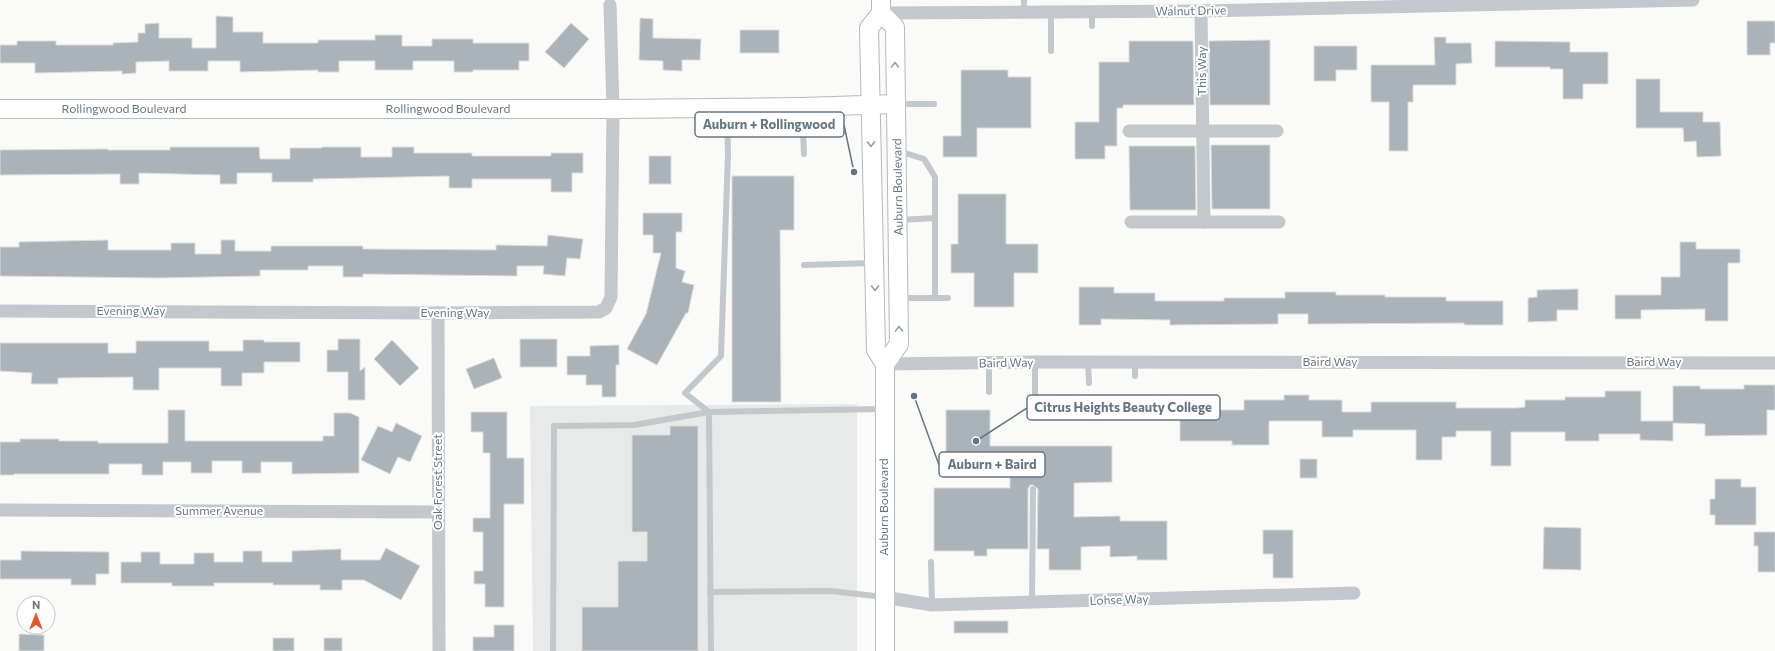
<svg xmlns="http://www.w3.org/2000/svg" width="1775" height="651" font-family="Commissioner,sans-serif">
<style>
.built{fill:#e8e9e9}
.building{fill:#aab3b9;stroke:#dcdcda}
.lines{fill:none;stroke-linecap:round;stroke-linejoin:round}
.secondary-casing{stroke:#b3babf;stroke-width:20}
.lane{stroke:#c3c8cc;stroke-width:6}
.street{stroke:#c3c8cc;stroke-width:13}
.secondary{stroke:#fff;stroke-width:18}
.oneway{stroke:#939fa8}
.labels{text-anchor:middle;stroke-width:4;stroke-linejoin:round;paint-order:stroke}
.street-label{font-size:12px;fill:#657683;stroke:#fff}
.leader{fill:none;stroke:#657683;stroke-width:1.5}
.callout-dot{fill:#657683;stroke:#fff;stroke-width:1.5}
.callout{fill:#fff;stroke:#657683;stroke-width:1.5}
.callout-label{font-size:13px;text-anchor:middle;font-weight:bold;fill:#657683}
</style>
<rect width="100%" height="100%" fill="#fafaf8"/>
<!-- built -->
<polygon class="built" points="857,404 857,651 533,651 530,406"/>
<!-- building -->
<g class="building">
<polygon points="216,16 233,17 233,32 263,32 263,43 318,43 318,40 375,40 375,35 402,35 402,46 432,46 432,39 473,39 473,43 529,43 529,61 519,61 519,70 473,70 473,72 454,72 454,61 413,61 413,70 375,70 375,61 339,61 339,72 318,72 318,70 240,72 240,61 208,61 208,71 169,71 169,61 136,62 136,73 122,74 122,71 35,73 35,63 0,63 0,45 17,45 17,41 56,41 56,45 113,45 113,43 138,42 138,33 145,33 145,24 159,23 159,38 192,38 192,48 216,48"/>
<polygon points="640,18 653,19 653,38 701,39 700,60 682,60 682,71 663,70 663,61 639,60"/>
<polygon points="1747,21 1775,21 1775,43 1770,43 1770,55 1747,55"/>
<polygon points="571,23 589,39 564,68 545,52"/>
<rect x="740" y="30" width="39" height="23"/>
<polygon points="1434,37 1446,37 1446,43 1471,43 1472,63 1456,64 1456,85 1413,85 1413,102 1408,102 1408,151 1389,151 1389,102 1371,102 1371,65 1435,65"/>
<polygon points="1270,40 1270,105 1210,105 1209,41"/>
<polygon points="1129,41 1193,41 1194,105 1123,105 1123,108 1117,108 1117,146 1105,146 1105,159 1075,159 1075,122 1099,122 1099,62 1129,62"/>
<polygon points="1495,41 1570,42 1570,52 1608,52 1608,84 1583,84 1583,99 1563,99 1563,69 1550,69 1550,67 1495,67"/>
<polygon points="1314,46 1357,46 1357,70 1336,70 1336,81 1314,81"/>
<polygon points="961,70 1008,70 1008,77 1031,77 1031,128 977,128 977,157 943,157 943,136 961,136"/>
<polygon points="1636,79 1660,79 1660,112 1703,112 1703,122 1720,122 1721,156 1697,157 1696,141 1684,142 1683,128 1636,128"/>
<polygon points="1211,145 1270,145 1270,209 1212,209"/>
<polygon points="1129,146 1195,146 1196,210 1130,210"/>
<polygon points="170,147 259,147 260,159 290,159 290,148 322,148 322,147 361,147 361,157 392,157 392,147 414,147 414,153 472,153 472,156 551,156 551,153 583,153 583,173 572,173 572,192 551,192 551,179 472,179 472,188 449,188 449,176 313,179 313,182 272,182 272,173 237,173 237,184 220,184 220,175 139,173 139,184 120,184 120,174 0,175 0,150 108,149 108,150 170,150"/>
<rect x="649" y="156" width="22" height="28"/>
<polygon points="732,176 794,176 794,230 780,230 781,402 732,402"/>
<polygon points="958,194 1006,194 1006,244 1038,244 1038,273 1014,273 1014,307 974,307 974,273 951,273 951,244 958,244"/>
<polygon points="643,213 682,213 682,232 676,232 676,268 685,271 682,282 694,285 688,313 686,313 657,365 627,349 646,314 661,253 653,253 653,235 643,235"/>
<polygon points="548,235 583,239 580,259 567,258 565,276 543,274 544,266 517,266 517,276 363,274 363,277 343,277 343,266 308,266 308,270 260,270 260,276 158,278 0,276 0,247 19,247 19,242 108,240 108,250 171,250 171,243 195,243 195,254 221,254 221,240 235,240 235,251 271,251 271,246 363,246 363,249 496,250 496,245 547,246"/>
<polygon points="1680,242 1696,242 1696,249 1740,249 1740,263 1728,263 1728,321 1705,321 1705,309 1641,310 1641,319 1615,319 1615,295 1661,295 1661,277 1680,277"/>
<polygon points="1079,287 1114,287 1114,293 1155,293 1155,301 1224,301 1224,298 1285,298 1285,292 1336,292 1336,295 1385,295 1385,297 1446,297 1446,301 1503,301 1503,325 1464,325 1464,323 1308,324 1308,314 1278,314 1278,324 1170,325 1170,320 1101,319 1101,325 1079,325"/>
<polygon points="1578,289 1578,310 1557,310 1557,321 1528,322 1528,298 1537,297 1537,290"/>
<polygon points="338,339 360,339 360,371 365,367 365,400 348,400 348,372 327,372 327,350 338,350"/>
<rect x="520" y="339" width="37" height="28"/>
<polygon points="243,340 264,340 264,342 300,342 300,362 264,362 264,373 242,373 242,386 221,386 221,368 159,368 159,390 133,390 133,377 58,378 58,384 31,384 32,373 0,371 0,343 108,343 108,353 136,353 136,341 209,341 209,351 243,351"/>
<polygon points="392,340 419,368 400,386 374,359"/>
<polygon points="619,345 619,365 616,365 616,397 602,397 602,385 586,385 586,375 567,375 567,356 590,356 590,346"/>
<polygon points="494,358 502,378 474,389 466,369"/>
<polygon points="1744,385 1775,385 1775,410 1767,410 1767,435 1705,436 1705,424 1673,423 1673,441 1640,440 1640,434 1599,434 1599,441 1565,441 1565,432 1511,432 1511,466 1491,466 1491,431 1456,431 1456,437 1442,437 1442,460 1416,460 1416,430 1353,430 1353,437 1322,437 1322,421 1269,421 1269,445 1232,445 1232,441 1180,441 1180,400 1214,400 1214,410 1244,410 1244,400 1284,400 1284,395 1309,395 1309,400 1342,400 1342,412 1371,412 1371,402 1456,402 1456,408 1517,408 1525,407 1525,400 1565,400 1565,397 1605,397 1605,391 1641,391 1641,421 1673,421 1673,386 1700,386 1700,389 1744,389"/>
<polygon points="168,410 185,410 185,441 323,441 323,436 334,436 334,413 350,413 359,417 359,473 292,474 292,462 261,462 261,473 242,473 242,461 212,461 212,473 191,473 191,462 163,462 163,475 142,475 142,464 109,464 109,474 14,474 14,475 0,475 0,442 20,442 20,439 59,439 59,441 98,441 98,443 168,443"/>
<polygon points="946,410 990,410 990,446 1112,446 1112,482 1074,483 1074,517 1120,516 1120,521 1167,521 1167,560 1137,560 1137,556 1110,557 1110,546 1081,547 1081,570 1049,570 1049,549 1037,549 1038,489 1033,485 1030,485 1028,489 1028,549 987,549 987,556 974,556 974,551 934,551 934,488 1010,488 1010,463 946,463"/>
<polygon points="471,412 507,412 507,458 524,458 524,504 504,504 504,607 485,607 485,584 474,584 474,571 483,571 483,532 473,532 473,518 490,518 490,453 483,453 483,432 471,432"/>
<polygon points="396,423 422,436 410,462 398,457 390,474 361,460 378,426 392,432"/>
<polygon points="670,426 698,426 698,651 582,651 582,607 618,607 618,561 647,561 647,532 632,532 632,435 670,435"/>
<rect x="1300" y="459" width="17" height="19"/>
<polygon points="1715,479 1741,479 1741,487 1756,487 1756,525 1715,525 1715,515 1710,515 1710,499 1715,499"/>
<polygon points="1544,527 1581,528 1581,570 1543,569"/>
<polygon points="1263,530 1293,530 1293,578 1273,578 1273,554 1263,554"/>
<polygon points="1754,532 1775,532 1775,572 1758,572 1758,546 1754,546"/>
<polygon points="386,548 420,566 401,600 364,580 342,580 342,590 320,590 320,585 273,585 273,583 214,583 214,586 172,586 172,583 121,583 121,562 141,562 141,552 160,552 160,564 194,564 194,553 214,553 214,562 243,562 243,551 262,551 262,562 292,562 292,551 341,549 341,560 380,560"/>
<polygon points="21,551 109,552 109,574 96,574 96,585 71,585 71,579 0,579 0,560 21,560"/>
<rect x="954" y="621" width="54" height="12"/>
<polygon points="494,625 514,625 514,651 473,651 473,637 494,637"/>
<polygon points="19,634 44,635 44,651 19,651"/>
<rect x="273" y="638" width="21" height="13"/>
<rect x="324" y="638" width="18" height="13"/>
</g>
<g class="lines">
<!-- secondary casing -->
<g class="secondary-casing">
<g id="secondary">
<polyline points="881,0 881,13 869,28 876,350 885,364"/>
<polyline points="881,13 895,27 899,344 885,364 885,651"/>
<polyline points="0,109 613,109 802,107 896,104"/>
</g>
</g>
<!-- lane -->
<g class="lane">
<polyline points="1024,0 1024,13"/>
<polyline points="1092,13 1092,26"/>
<polyline points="1051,51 1051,13"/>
<polyline points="898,104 934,104"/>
<polyline points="802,109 804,154"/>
<polyline points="899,151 924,159 935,177 935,298"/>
<polyline points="899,220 935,218"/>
<polyline points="804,265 872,263"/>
<polyline points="900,298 948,298"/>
<polyline points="1035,362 1035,398"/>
<polyline points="1088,362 1089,383"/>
<polyline points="1135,362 1135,376"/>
<polyline points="989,363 989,392"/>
<polyline points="931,562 932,605"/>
<polyline points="710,592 831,591 884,597"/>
<polyline points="1032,602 1033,489"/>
<polyline points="553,651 554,426 634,425 709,412 685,393 721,356 728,154 727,109"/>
<polyline points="711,651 709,412 884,409"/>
</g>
<!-- street -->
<g class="street">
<polyline points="1201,11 1204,222"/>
<polyline points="881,13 1201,11 1693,0"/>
<polyline points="1129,131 1277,131"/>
<polyline points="1131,222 1279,222"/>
<polyline points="0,311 438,313 599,312 606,308 611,297 613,109 610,5"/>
<polyline points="438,313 439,651"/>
<polyline points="885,364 1035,362 1775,363"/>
<polyline points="0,510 438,512"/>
<polyline points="884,597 932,605 1354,593"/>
</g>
<!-- secondary -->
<use href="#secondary" class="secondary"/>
</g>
<!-- one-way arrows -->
<defs><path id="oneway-chevron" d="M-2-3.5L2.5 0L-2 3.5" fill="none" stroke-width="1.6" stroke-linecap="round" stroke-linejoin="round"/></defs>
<g class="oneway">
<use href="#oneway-chevron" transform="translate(895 65) rotate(-90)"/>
<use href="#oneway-chevron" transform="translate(871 144) rotate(89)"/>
<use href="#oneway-chevron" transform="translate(875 288) rotate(89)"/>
<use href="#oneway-chevron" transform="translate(899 329) rotate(-91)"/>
</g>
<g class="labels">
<!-- street labels -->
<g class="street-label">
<text transform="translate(1191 11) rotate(-1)" y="4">Walnut Drive</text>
<text transform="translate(1202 71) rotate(-90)" y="4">This Way</text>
<text x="124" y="113">Rollingwood Boulevard</text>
<text x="448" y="113">Rollingwood Boulevard</text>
<text transform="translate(898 187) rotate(-91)" y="4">Auburn Boulevard</text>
<text x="131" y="315">Evening Way</text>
<text x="455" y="317">Evening Way</text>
<text x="1330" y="366">Baird Way</text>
<text x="1654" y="366">Baird Way</text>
<text transform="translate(1006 363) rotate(-1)" y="4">Baird Way</text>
<text transform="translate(438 482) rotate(-90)" y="4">Oak Forest Street</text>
<text transform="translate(884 507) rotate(-90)" y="4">Auburn Boulevard</text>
<text x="219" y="515">Summer Avenue</text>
<text transform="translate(1119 600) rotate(-2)" y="4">Lohse Way</text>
</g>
</g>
<!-- callouts -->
<path class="leader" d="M854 172L844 125M976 441L1027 408M914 396L939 465"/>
<g class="callout-dot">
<circle cx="854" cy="172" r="4"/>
<circle cx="976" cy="441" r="4"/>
<circle cx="914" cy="396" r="4"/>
</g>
<g class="callout">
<rect x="695" y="112" width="149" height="25" rx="4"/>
<rect x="1027" y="395" width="193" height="25" rx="4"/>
<rect x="939" y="452" width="106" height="25" rx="4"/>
</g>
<g class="callout-label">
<text x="769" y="129">Auburn + Rollingwood</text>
<text x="1123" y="412">Citrus Heights Beauty College</text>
<text x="992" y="469">Auburn + Baird</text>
</g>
<!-- north arrow -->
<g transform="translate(36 615)"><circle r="19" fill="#ffffff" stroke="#c1c8cd"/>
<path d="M0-3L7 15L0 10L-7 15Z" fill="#e4572e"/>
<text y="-6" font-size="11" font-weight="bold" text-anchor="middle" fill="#657683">N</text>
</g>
</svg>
